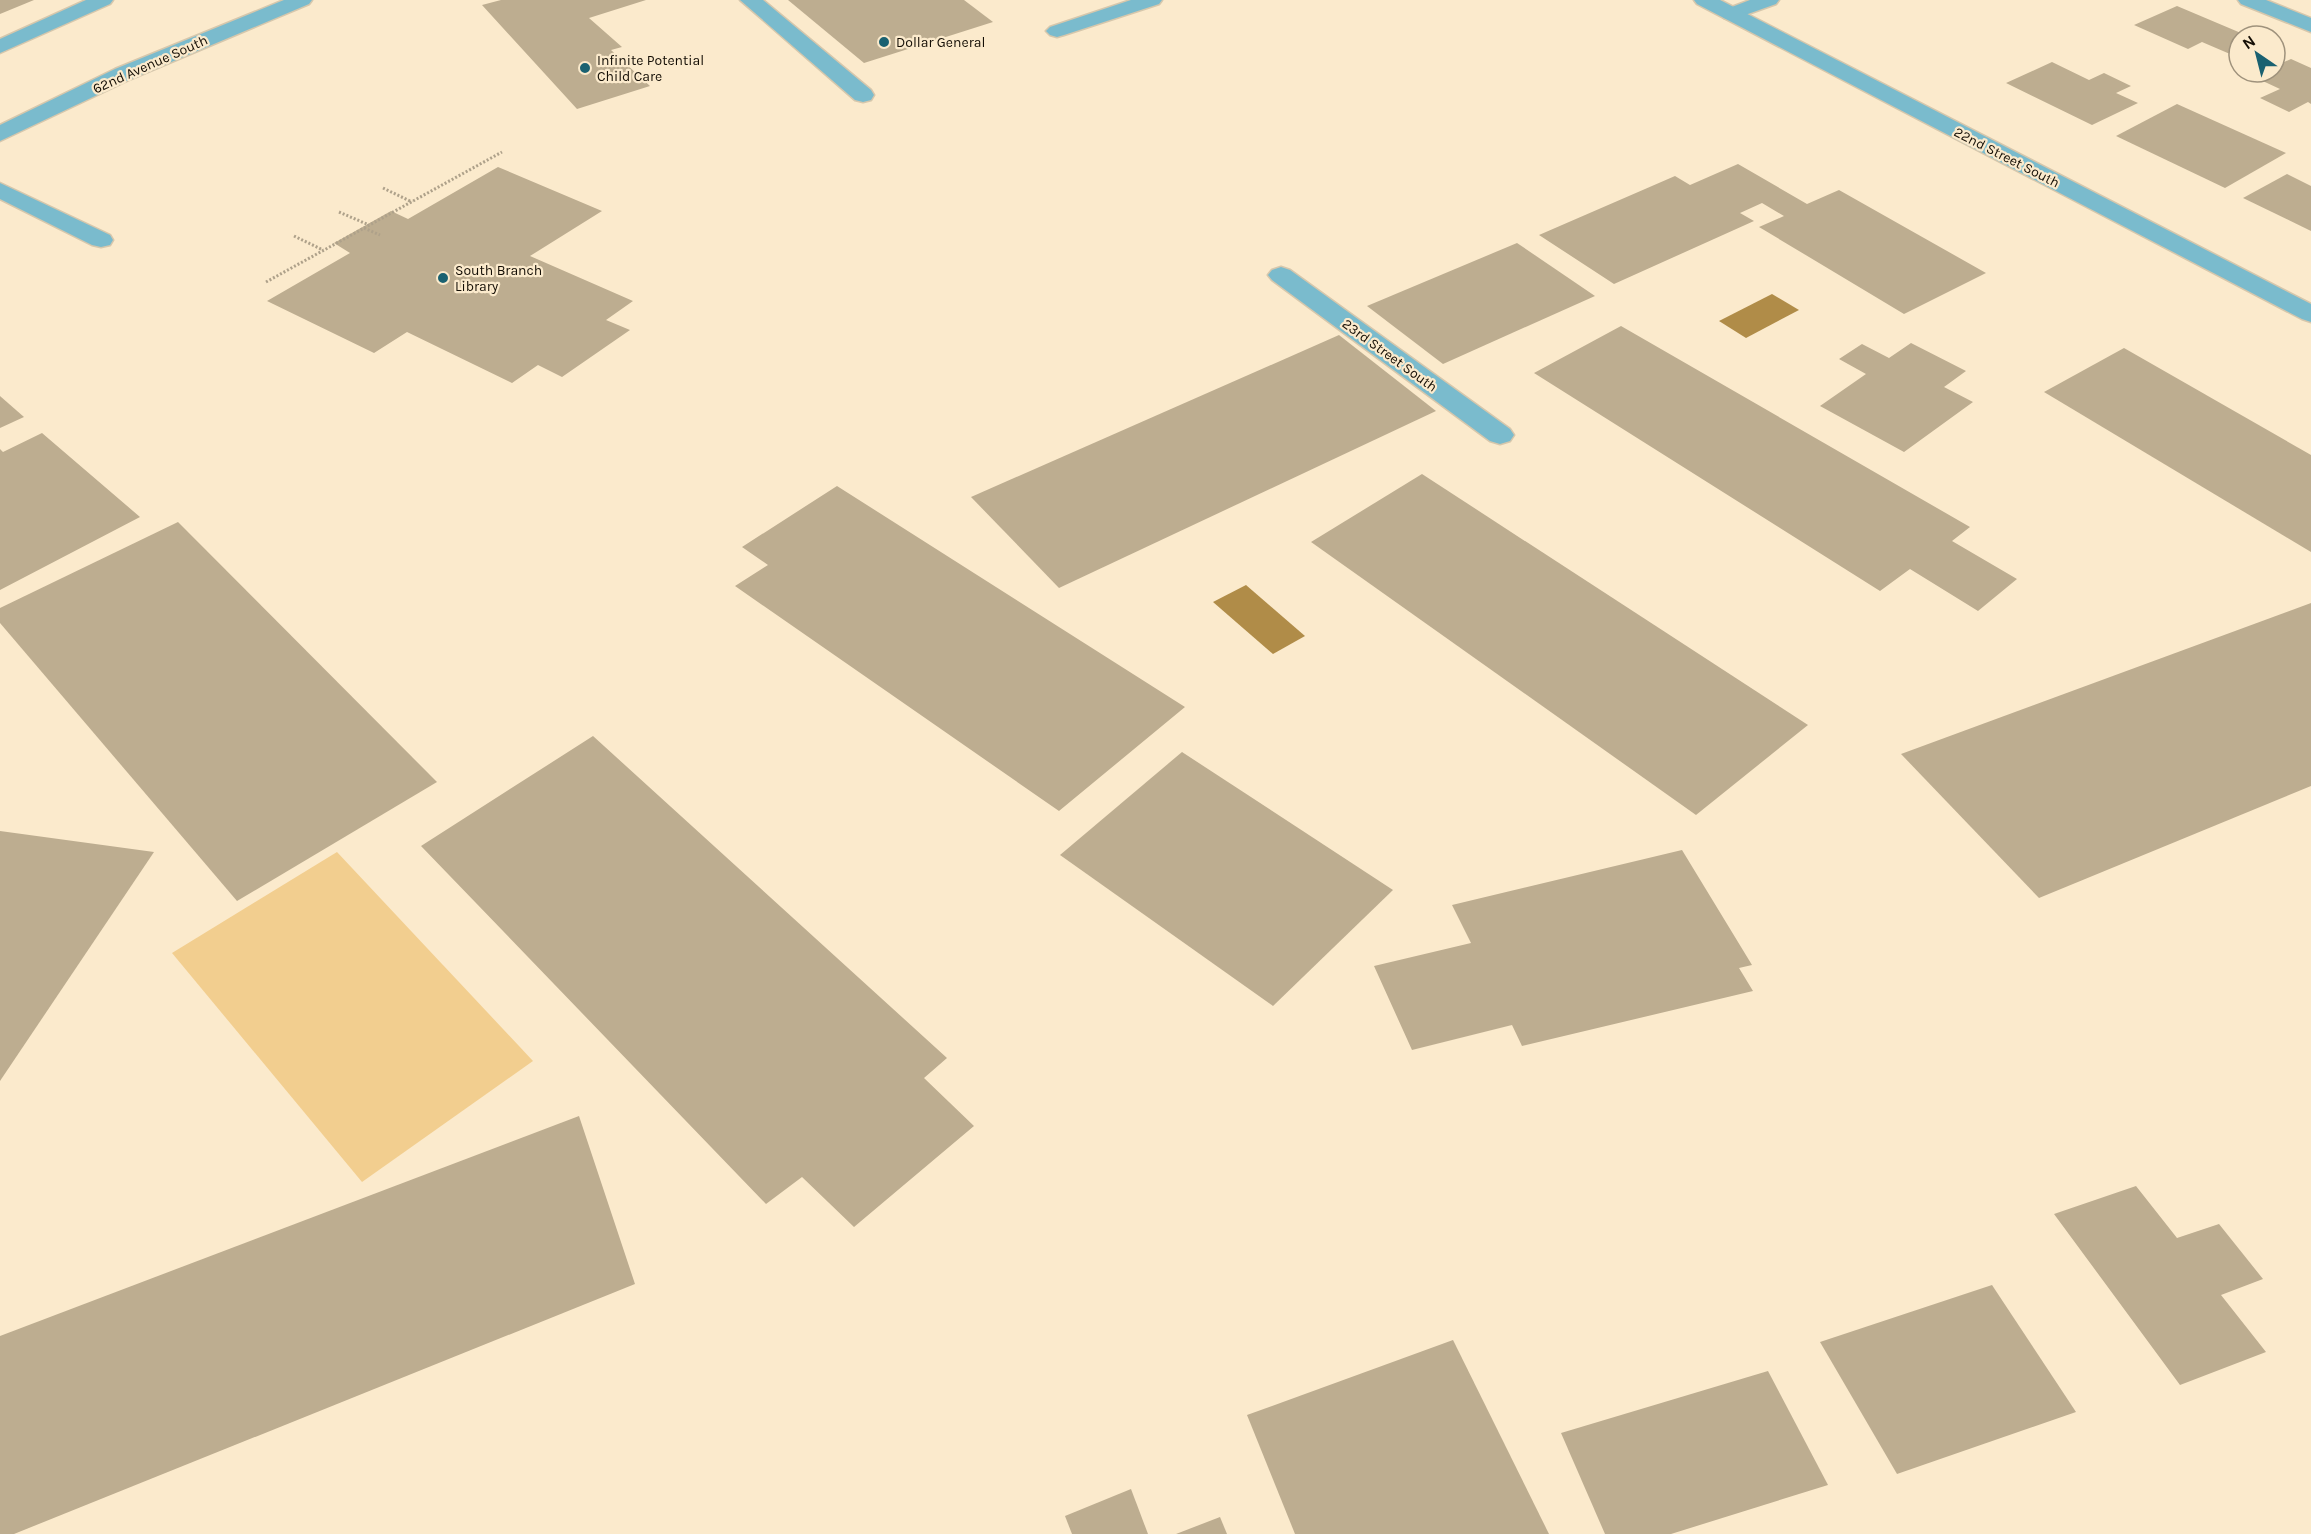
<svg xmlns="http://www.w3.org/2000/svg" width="2311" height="1534" font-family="Karla,sans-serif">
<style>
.green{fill:#f2ce8f}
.water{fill:#b08c48}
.building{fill:#bdad90}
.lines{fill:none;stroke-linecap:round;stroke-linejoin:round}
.service-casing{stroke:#d6c7ac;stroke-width:3}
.minor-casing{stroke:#d6c7ac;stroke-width:3}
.tertiary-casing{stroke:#d6c7ac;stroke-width:3}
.path{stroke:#aea18a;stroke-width:3;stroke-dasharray:2 2;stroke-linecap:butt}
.service{fill:#7abbcd;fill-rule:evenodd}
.minor{fill:#7abbcd;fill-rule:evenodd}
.tertiary{fill:#7abbcd;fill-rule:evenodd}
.poi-dot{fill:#1a6171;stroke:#fbeacc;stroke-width:2}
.labels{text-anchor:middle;stroke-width:4.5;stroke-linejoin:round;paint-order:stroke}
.far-poi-label{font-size:14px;fill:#140e05;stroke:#fbeacc;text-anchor:start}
.far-street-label{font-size:14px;fill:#140e05;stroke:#fbeacc}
</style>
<rect width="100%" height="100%" fill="#fbeacc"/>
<!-- green -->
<polygon class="green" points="337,852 533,1061 362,1182 172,953"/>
<!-- water -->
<g class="water">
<polygon points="1772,294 1799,310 1746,338 1719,321"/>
<polygon points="1246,585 1305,636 1273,654 1213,602"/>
</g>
<!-- building -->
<g class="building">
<polygon points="0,0 34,0 0,14"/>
<polygon points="501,0 646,0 589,18 622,47 611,50 650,86 577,109 482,5"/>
<polygon points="788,0 964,0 993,22 864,63"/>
<polygon points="2177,6 2248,36 2239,36 2239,50 2230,54 2202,42 2188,49 2134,25"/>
<polygon points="2291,59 2311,68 2311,104 2308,102 2289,112 2260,98 2280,89 2252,76 2261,72 2275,72 2275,66"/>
<polygon points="2052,62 2089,80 2104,73 2131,86 2116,93 2138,103 2092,125 2006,83"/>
<polygon points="2177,104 2286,153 2225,188 2116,136"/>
<polygon points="1738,164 1807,204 1839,190 1986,273 1904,314 1759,227 1784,216 1762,203 1740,213 1754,221 1614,284 1539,235 1675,176 1690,185"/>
<polygon points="498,167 602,211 530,256 633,301 606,320 630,330 562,377 538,365 512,383 407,332 374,353 267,301 350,253 334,243 391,211 408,219"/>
<polygon points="2287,174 2311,186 2311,231 2243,198"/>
<polygon points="1517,243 1595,296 1443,364 1367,306"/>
<polygon points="1621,326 1970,527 1952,541 2017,579 1978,611 1910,569 1880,591 1534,373"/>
<polygon points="1339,335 1436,411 1059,588 971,497"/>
<polygon points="1911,343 1966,371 1944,387 1973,402 1904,452 1820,406 1866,374 1839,359 1862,344 1889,358"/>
<polygon points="2124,348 2311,455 2311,552 2044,392"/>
<polygon points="0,396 24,417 0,428"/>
<polygon points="42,433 140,517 0,590 0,449 3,452"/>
<polygon points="1422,474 1808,725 1696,815 1311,542"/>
<polygon points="837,486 1185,707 1059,811 735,586 768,565 742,547"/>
<polygon points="178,522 437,782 237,901 0,623 0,608"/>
<polygon points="2311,603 2311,786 2039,898 1901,754"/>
<polygon points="593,736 947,1058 924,1078 974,1126 854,1227 802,1177 766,1204 421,846"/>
<polygon points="1182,752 1393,890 1273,1006 1060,855"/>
<polygon points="0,831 154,852 0,1081"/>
<polygon points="1682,850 1752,965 1739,968 1753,991 1522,1046 1512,1025 1412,1050 1374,966 1471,943 1452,905"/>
<polygon points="579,1116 635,1284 14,1534 0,1534 0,1336"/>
<polygon points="2136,1186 2177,1238 2219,1224 2263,1279 2221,1295 2266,1352 2180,1385 2054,1214"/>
<polygon points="1992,1285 2076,1412 1897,1474 1820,1342"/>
<polygon points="1453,1340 1549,1534 1295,1534 1247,1415"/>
<polygon points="1768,1371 1828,1485 1671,1534 1605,1534 1561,1433"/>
<polygon points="1131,1489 1148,1534 1072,1534 1065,1516"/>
<polygon points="1220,1517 1227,1534 1176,1534"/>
</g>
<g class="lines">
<!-- service casing -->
<g class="service-casing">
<g id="service">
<polygon points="740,0 763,0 871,90 874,95 871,100 863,102 855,100"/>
<polygon points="1131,0 1162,0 1159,4 1064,35 1057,37 1050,35 1046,31 1050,27"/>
<polygon points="1750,0 1779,0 1776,4 1731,20 1724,18 1721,14 1724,10"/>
<polygon points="0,183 110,235 113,240 110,245 101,247 92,245 0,199"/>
<polygon points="1281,267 1290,270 1510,429 1514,435 1510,441 1500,444 1490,441 1272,280 1268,275 1272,270"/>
</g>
</g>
<!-- minor casing -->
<g class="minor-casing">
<g id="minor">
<polygon points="86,0 113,0 110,4 0,53 0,39"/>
<polygon points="2238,0 2266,0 2311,18 2311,32 2241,4"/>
</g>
</g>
<!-- tertiary casing -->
<g class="tertiary-casing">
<g id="tertiary">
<polygon points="284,0 312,0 309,4 131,79 0,141 0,125 115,69"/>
<polygon points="1694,0 1720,0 2311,304 2311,322 2302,319 1697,4"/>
</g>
</g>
<!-- path -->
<g class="path">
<polyline points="383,188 412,202"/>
<polyline points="339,212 369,225"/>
<polyline points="364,228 380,235"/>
<polyline points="294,236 323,250"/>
<polyline points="266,282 502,152"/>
</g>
<!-- service -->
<use href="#service" class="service"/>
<!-- minor -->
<use href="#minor" class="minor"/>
<!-- tertiary -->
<use href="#tertiary" class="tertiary"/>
</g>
<!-- markers -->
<g class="poi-dot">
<circle cx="884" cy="42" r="6"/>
<circle cx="585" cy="68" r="6"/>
<circle cx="443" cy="278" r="6"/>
</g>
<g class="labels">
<!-- far-poi labels -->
<g class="far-poi-label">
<text x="896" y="47">Dollar General</text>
<text x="597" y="65">Infinite Potential<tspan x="597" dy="16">Child Care</tspan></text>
<text x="455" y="275">South Branch<tspan x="455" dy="16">Library</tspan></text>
</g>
<!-- far-street labels -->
<g class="far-street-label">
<text transform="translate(150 64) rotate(-24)" y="5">62nd Avenue South</text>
<text transform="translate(2007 157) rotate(27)" y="5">22nd Street South</text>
<text transform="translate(1390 355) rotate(36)" y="5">23rd Street South</text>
</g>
</g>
<!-- north arrow -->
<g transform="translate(2257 54) rotate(325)"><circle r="28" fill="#fbeacc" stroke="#9f927c" stroke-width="1.5"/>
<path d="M0-4.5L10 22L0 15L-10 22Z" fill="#1a6171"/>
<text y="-9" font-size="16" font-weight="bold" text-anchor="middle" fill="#140e05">N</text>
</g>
</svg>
